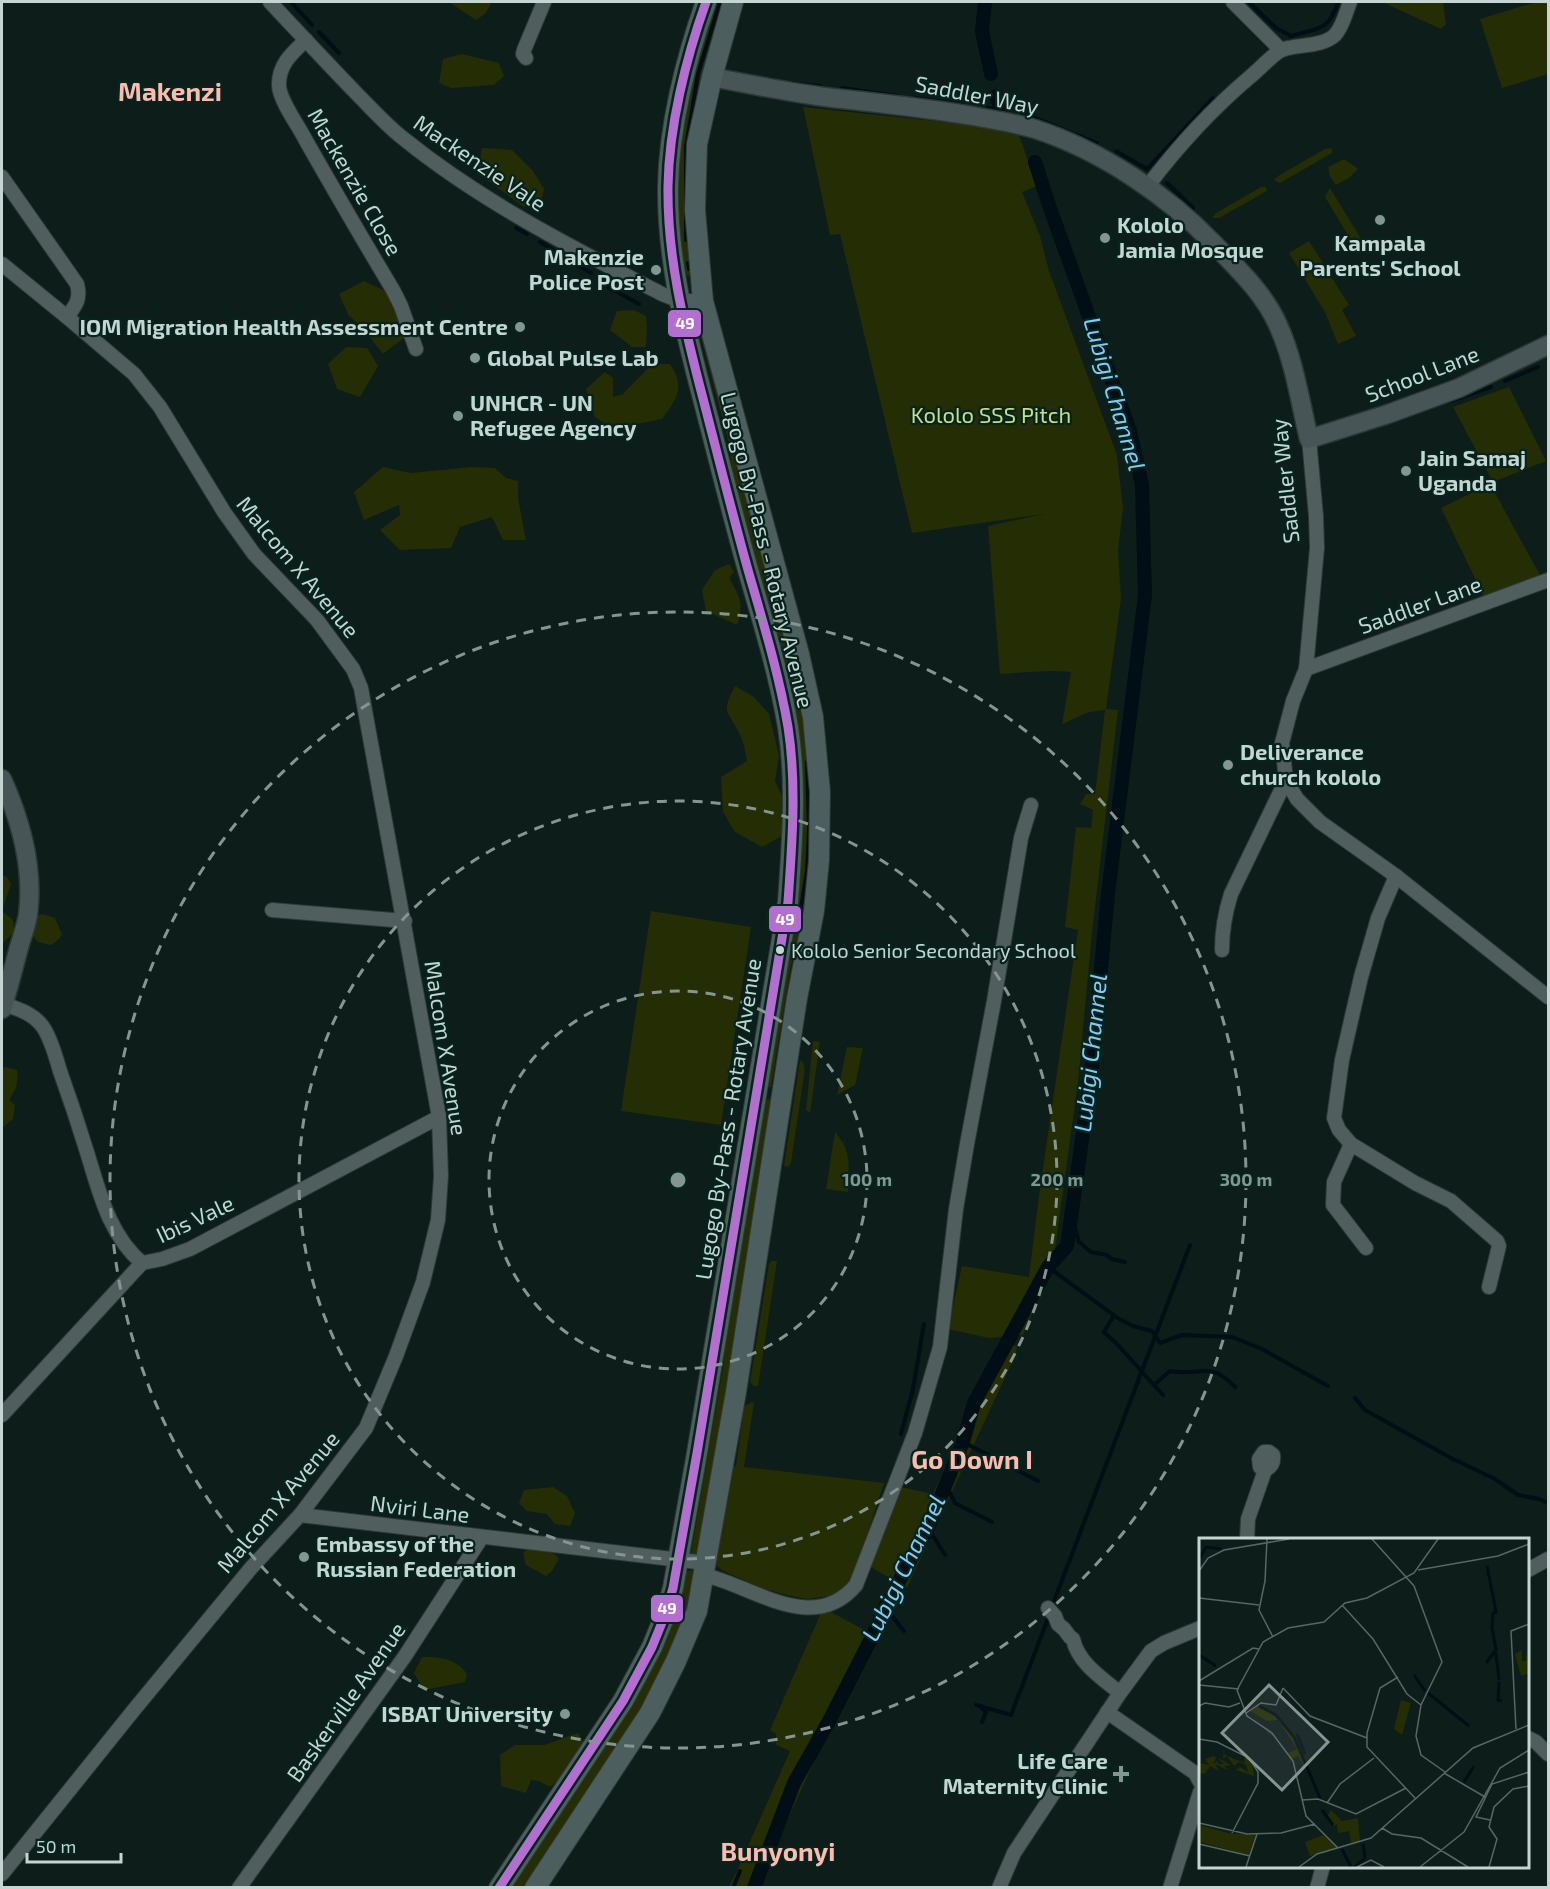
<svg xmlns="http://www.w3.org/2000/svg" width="1550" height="1889" font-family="'Exo 2',sans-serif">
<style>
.green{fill:#252d05}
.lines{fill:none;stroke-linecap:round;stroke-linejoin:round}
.stream{stroke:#010e16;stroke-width:4}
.canal{stroke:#010e16;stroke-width:14}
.street-casing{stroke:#2c3936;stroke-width:16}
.secondary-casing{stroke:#2c3936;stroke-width:21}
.primary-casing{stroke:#2c3936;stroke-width:22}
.street{stroke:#515e5e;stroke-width:14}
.secondary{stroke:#475556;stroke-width:18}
.primary{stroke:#4d5e5e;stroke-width:20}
.bus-1-casing{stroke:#06241e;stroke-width:14}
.bus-1{stroke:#b36fd0;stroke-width:9}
.ring{fill:none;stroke:#859591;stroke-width:3;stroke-dasharray:10 8}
.poi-dot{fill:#859591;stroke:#06241e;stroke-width:2}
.bus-dot{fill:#c5d5d1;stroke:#06241e;stroke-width:2}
.labels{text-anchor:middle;stroke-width:4.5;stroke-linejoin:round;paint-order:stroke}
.bus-label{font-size:20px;fill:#c5d5d1;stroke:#06241e;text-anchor:start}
.street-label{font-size:22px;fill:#c5d5d1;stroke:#06241e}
.poi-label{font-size:22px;font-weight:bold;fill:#c5d5d1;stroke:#06241e;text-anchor:start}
.park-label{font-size:22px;fill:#c9dd83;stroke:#06241e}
.water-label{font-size:24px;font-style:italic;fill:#84caf5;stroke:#06241e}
.quarter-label{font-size:26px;font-weight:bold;fill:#fdbaae;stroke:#06241e}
.inset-river{fill:none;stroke:#010e16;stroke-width:3}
.inset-road{fill:none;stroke:#576763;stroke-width:1.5}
.view{fill:#859591;fill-opacity:0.15;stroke:#859591;stroke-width:3}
.inset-edge{fill:none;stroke:#c5d5d1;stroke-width:3}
.centre{fill:#859591;stroke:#06241e;stroke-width:3}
.ring-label{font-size:18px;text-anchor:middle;font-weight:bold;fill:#859591;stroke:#06241e;stroke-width:4.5;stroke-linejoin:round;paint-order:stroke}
.line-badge{stroke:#06241e;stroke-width:2}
.badge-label{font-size:16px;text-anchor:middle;font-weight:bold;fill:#fff}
</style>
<rect width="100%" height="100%" fill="#0d1d1a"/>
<!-- green -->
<g class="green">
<polygon points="449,2 491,2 491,4 485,14 476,20"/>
<path d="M714,2h12l-23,85 -10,188 -4,1 -7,-3c-6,-65 -8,-133 8,-197 7,-25 16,-50 24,-74z"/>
<polygon points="1382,2 1443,2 1446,24 1441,29"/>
<polygon points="1536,2 1548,2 1548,74 1502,88 1480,19"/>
<polygon points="462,54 499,63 504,76 494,85 451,88 439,83 443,59"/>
<path d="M803,107l159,17 57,11 18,51 -15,6 18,44 9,35 68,184 6,53 -5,42 3,49 -15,110 12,1 -26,223 -14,149 -25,182 -30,71 -34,3 -41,-9 14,-63 67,11 11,-89 38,-258 -13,-3 11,-100 15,1 2,-18 -13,-6 6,-10h9l10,-84 -16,2 -27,12 9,-52c-23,-3 -47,1 -71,2l-12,-148 56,-12 -132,19 -72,-299 -10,1z"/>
<polygon points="482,148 512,150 533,171 544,189 540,205 524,207 477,173"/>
<polygon points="1331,148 1333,152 1327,156 1280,183 1274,180 1278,176 1325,149"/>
<polygon points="1344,159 1358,169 1349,178 1336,185 1330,176 1328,167"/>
<polygon points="1261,187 1266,187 1267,190 1265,192 1219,218 1212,218 1216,213"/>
<polygon points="1330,188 1361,239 1354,245 1325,197"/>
<polygon points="1309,241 1349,305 1342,310 1356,336 1338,344 1325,312 1289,253"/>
<polygon points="364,281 396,296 404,338 383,354 361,326 349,316 339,294"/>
<polygon points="634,310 646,316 647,327 646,347 632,347 610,330 617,311"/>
<polygon points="697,322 702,323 794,661 812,761 812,866 802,934 791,965 771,1087 768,1087 767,1084 800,877 801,826 733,478 729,444"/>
<polygon points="346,347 367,348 378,366 360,397 337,389 328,364"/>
<path d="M652,364h18c16,24 7,34 -8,55l-49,10 -18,-12 -9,-28 19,-17 8,6v19l10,-3z"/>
<polygon points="1509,387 1546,461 1493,482 1453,407"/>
<polygon points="383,467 411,473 472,467 495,468 506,478 518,481 518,498 526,540 503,540 492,517 460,527 451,548 400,550 380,530 400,515 399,505 364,520 354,492"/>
<polygon points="1490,484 1540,575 1484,597 1441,508"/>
<path d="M729,564l5,8 -5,6c10,17 16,27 8,47l-31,-14 -4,-21 13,-20z"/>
<path d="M735,686l19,11 15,17 10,41 -4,26 10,21 -1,33 -22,12 -27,-15 -12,-20 -2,-35 26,-16c-2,-9 -3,-20 -8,-28 -12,-25 -18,-19 -4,-47z"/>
<polygon points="2,875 7,877 11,884 2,911 13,920 14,932 2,944"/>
<polygon points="651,911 751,927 721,1125 621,1111"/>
<polygon points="43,914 55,918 62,934 59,939 51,945 38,942 32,935 36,916"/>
<polygon points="813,1041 820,1042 810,1113 806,1110"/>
<polygon points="847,1047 863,1048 855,1085 837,1095"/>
<path d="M800,1060c5,3 5,9 4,15l-13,88 -3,4 -4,-1z"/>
<path d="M5,1067l12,3c2,13 -1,19 -8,30l6,5 -2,14 -11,9v-59z"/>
<polygon points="772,1099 713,1493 703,1515 698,1553 694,1555 691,1553 723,1368 730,1300 764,1100"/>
<path d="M835,1132c18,21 13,34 13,60l-22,-3z"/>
<polygon points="771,1261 777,1261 758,1386 753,1386 750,1382 769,1264"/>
<polygon points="1006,1346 1017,1346 1016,1354 907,1588 869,1566 900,1487 933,1494 988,1371"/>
<polygon points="752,1402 754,1403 744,1467 884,1483 858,1563 849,1584 836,1595 807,1599 783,1594 761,1588 722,1570 716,1565 733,1466 736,1466 744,1407"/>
<polygon points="553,1487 567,1496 575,1513 570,1526 555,1524 547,1514 527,1511 519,1503 524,1490"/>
<path d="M529,1548c11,2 22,1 30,10l-7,13 -6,5 -20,-11 -3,-12z"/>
<polygon points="695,1570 699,1573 675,1646 632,1727 524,1887 508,1888 687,1571"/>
<polygon points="823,1608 878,1637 832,1722 757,1887 728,1888 737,1871 790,1751 776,1745 776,1734 770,1730"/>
<path d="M422,1657c17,0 34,1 45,17l-2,8 -41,8 -10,-17z"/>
<polygon points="578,1733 584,1743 573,1770 550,1787 539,1781 531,1780 526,1793 501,1786 500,1755 515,1745 544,1745"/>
</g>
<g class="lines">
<!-- stream -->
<g class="stream">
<polyline points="291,2 312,25"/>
<path d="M1250,3l26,25 15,8c27,-8 38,-5 47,-34"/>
<polyline points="319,32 339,53"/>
<polyline points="790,83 820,86"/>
<polyline points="842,88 898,96"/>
<polyline points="916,98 963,105"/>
<polyline points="988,108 1001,108"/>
<polyline points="1018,111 1097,143"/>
<polyline points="1116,151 1147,169 1213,98"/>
<polyline points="1167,183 1193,208"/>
<polyline points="516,228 527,234"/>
<polyline points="686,240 686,147 698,74 720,2"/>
<polyline points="540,242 591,273"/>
<polyline points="688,263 689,269"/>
<polyline points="608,287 639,304"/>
<polyline points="1505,381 1538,367"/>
<polyline points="1450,401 1491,387"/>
<polyline points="801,908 807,871 809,831 807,762"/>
<polyline points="1071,1215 1079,1242 1091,1252 1107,1255 1112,1259 1125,1262"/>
<polyline points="1048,1267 1119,1319 1133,1326 1152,1331 1160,1343 1182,1335 1232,1337 1262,1349 1328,1386"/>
<polyline points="1114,1315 1104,1332 1117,1344 1163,1395"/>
<path d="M1155,1384l15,-13c32,6 38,-12 65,16"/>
<polyline points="1355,1398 1365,1410 1451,1458 1495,1479 1518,1495 1539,1499 1548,1503"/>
<polyline points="901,1434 913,1389 924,1324"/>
<polyline points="963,1442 1038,1481"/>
<polyline points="945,1483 955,1503 992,1522"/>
<polyline points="928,1528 945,1555"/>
<polyline points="885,1607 904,1631"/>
<polyline points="1051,1609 1190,1245"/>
<polyline points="976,1705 1011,1715 1049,1616"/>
<polyline points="980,1706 986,1712 982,1722"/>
<polyline points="733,1888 740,1871"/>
</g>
<!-- canal -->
<g class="canal">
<polyline points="985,2 982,31 991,74"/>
<polyline points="996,96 1001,108"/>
<polyline points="754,1888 794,1783 829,1721 874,1633 885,1607 928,1528 963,1442 974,1403 1048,1267 1067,1246 1091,1076 1108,894 1145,595 1142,485 1130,431 1050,208 1035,162"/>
</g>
<!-- street casing -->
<g class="street-casing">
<g id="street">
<path d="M270,2c29,31 58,62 88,93 15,15 29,31 46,44 78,63 169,109 258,155l18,7h23"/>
<polyline points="1233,2 1281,50"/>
<path d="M306,40c-14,13 -28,25 -27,46 1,15 19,39 26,53 29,51 58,101 88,151l8,16 15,43"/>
<polyline points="526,58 523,54 524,50 544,2"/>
<path d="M2,177l75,107c4,15 -1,21 -10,33"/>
<path d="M1147,187c31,-41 65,-78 104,-111 9,-8 18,-17 27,-24 13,-9 42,-3 57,-17 8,-9 11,-23 15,-33"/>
<polyline points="2,264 67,317 134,374 145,388 160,407 224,512 254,554 317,620 353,669 361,688 366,716 439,1117 441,1176 438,1220 423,1282 396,1356 366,1428 300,1515 251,1568 133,1711 2,1874"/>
<polyline points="1309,439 1316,516 1317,548 1306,669 1293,701 1282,743 1286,780 1297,799 1320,822 1396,876 1548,997"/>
<polyline points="1306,669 1548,580"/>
<polyline points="1396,876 1378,918 1361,977 1342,1060 1334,1118 1339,1130 1351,1144 1415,1183 1451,1201 1497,1241 1499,1246 1489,1287"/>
<polyline points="272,910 405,921"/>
<path d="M1222,950c0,-20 3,-37 9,-56l55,-114"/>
<path d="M3,1004c15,5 30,9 40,23 9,13 13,32 18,47 9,25 17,49 25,75 13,41 22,85 56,114l20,-4 28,-10 249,-132"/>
<polyline points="1351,1144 1334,1182 1333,1205 1366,1248"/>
<polyline points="2,1415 142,1263"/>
<polyline points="300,1515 706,1563"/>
<path d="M1247,1540l1,-21 17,-49c7,-3 9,-7 8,-15l-4,-3h-5l-5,7 1,8 5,3"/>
<polyline points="1528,1570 1548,1559"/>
<path d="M704,1575c49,11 109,61 152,10l59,-152 25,-86 16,-138 11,-65 27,-143 27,-163 10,-33"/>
<path d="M1048,1608l7,8 3,8 6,5 6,8 3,2c5,24 29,39 47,54"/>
<polyline points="1107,1712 1195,1773 1200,1782"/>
<polyline points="1528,1738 1536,1742 1548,1754"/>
<polyline points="239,1888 405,1656 482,1537"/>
<polyline points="999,1888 1014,1853 1120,1693 1151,1651 1164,1643 1200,1628"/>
<polyline points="1170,1888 1200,1792"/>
<polyline points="1317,1888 1323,1866"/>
</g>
</g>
<!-- secondary casing -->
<g class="secondary-casing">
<g id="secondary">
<path d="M712,77c40,8 81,16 121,21 47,5 93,10 140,18 21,4 42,7 62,13 65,21 132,66 178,114 24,25 51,50 65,82 16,35 22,76 31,114l79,-25 71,-26 89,-43"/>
<path d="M2,779c19,42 32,89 26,136 -2,12 -7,24 -10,36 -5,19 -10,39 -16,58"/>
</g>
</g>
<!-- primary casing -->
<g class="primary-casing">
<g id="primary">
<path d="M499,1888l124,-187 29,-54 13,-32 8,-27 24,-135 91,-551c4,-58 9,-117 0,-175 -9,-53 -25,-105 -40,-157 -17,-61 -32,-122 -48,-183 -17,-66 -33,-132 -32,-201 1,-60 18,-128 38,-184"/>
<polyline points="535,1888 650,1713 676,1661 697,1611 736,1392 797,998 814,911 819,860 820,792 813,717 799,654 703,301 695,210 697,144 712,77 733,2"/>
</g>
</g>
<!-- street -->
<use href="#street" class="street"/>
<!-- secondary -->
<use href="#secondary" class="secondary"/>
<!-- primary -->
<use href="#primary" class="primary"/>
<!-- bus-1 casing -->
<g class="bus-1-casing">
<path id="bus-1" d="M499,1888l124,-187 29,-54 13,-32 8,-27 24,-135 91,-551c4,-58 9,-117 0,-175 -9,-53 -25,-105 -40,-157 -17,-61 -32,-122 -48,-183 -17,-66 -33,-132 -32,-201 1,-60 18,-128 38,-184"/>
</g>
<!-- bus-1 -->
<use href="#bus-1" class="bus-1"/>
</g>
<!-- distance rings -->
<g class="ring">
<circle cx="678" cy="1180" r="189"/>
<circle cx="678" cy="1180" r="379"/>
<circle cx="678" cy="1180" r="568"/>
</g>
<!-- markers -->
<g class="poi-dot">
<circle cx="1380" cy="220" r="6"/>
<circle cx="1105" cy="238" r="6"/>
<circle cx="656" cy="270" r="6"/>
<circle cx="520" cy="327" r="6"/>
<circle cx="475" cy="358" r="6"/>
<circle cx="458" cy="416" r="6"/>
<circle cx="1406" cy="471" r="6"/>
<circle cx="1228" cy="765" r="6"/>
<circle cx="304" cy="1557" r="6"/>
<circle cx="565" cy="1714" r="6"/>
<path d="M1118 1765h6v6h6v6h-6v6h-6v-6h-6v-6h6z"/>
</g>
<circle class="bus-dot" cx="780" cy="950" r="5"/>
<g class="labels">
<!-- bus labels -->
<g class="bus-label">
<text x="791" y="958">Kololo Senior Secondary School</text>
</g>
<!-- street labels -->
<g class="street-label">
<text transform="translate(977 95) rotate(11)" y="8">Saddler Way</text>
<text transform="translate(480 163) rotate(34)" y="8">Mackenzie Vale</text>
<text transform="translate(355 182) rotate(60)" y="8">Mackenzie Close</text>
<text transform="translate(1422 374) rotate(-21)" y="8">School Lane</text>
<text transform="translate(1285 481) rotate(-96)" y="8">Saddler Way</text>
<text transform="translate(767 550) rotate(76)" y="8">Lugogo By-Pass - Rotary Avenue</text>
<text transform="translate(298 567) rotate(50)" y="8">Malcom X Avenue</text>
<text transform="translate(1420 605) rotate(-20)" y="8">Saddler Lane</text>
<text transform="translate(446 1048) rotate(81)" y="8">Malcom X Avenue</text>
<text transform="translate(728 1119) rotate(-81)" y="8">Lugogo By-Pass - Rotary Avenue</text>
<text transform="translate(195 1219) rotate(-25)" y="8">Ibis Vale</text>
<text transform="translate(278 1502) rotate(-50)" y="8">Malcom X Avenue</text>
<text transform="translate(420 1509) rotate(7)" y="8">Nviri Lane</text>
<text transform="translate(346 1702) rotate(-55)" y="8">Baskerville Avenue</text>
</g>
<!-- poi labels -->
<g class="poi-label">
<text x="1117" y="233">Kololo<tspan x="1117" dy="25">Jamia Mosque</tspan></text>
<text x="1380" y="251" text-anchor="middle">Kampala<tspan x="1380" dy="25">Parents' School</tspan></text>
<text x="644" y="265" text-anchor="end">Makenzie<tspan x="644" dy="25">Police Post</tspan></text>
<text x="508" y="335" text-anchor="end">IOM Migration Health Assessment Centre</text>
<text x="487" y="366">Global Pulse Lab</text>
<text x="470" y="411">UNHCR - UN<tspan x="470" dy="25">Refugee Agency</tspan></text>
<text x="1418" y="466">Jain Samaj<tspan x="1418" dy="25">Uganda</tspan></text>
<text x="1240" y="760">Deliverance<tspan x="1240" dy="25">church kololo</tspan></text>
<text x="316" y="1552">Embassy of the<tspan x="316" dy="25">Russian Federation</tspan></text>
<text x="553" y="1722" text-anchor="end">ISBAT University</text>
<text x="1108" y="1769" text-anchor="end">Life Care<tspan x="1108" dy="25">Maternity Clinic</tspan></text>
</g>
<!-- park labels -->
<g class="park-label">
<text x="991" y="423">Kololo SSS Pitch</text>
</g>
<!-- water labels -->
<g class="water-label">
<text transform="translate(1114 394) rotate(73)" y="8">Lubigi Channel</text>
<text transform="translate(1091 1053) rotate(-84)" y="8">Lubigi Channel</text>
<text transform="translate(904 1568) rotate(-64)" y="8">Lubigi Channel</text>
</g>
<!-- quarter labels -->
<g class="quarter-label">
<text x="170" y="101">Makenzi</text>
<text x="972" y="1469">Go Down I</text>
<text x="778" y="1861">Bunyonyi</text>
</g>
</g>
<!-- overview -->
<g transform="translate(1199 1538)">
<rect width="330" height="330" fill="#0d1d1a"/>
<path d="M327,111l3,24 -8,3 -6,-22 7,-4v11h4zM202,162l10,3 -9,32 -8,-6zM58,167l18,11 19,22 13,34 -9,-16 -6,3 -19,-25 -3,1 -4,-4h4l-16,-10 17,10 17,22 9,-4 -19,-29 -11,1 -17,-10zM25,210l-1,6 21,9 1,-7 7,5 2,15 -18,-6 4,-3 8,5 -2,-7 -7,-3 -5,4 -7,-10 -4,3zM15,218l2,2 -3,6 5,-3v3h6l-5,-4 1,-1 11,6 -7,1 6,5 -15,-7 4,7 -9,-5 -5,8 -6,-1v-10l10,2 -4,-6zM132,272l11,11 16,-3 2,23 -9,2 -2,-12 -11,2 -1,-9 -3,2 -7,-10zM0,287l29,8 27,2 -6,20 -50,-13zM124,297l15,12 -28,9 -5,-14z" fill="#252d05"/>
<path class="inset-river" d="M0,21l7,-12 15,2M297,115l3,27M0,117l17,11M287,125l10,-13 -4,-22 1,-15 3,-1 -9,-46M215,137l11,16M300,144l-1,18 4,1M229,155l41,33M60,168l17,9 18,22 26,61M98,196l8,20M265,244l10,-16M123,272l11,15M143,311l9,18M156,329l10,-9 -2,-14"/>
<path class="inset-road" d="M68,1l-2,42 -6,29 14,27M173,1l42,47 28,76 -21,43 -5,31 5,19 24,17M219,32l80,-14 31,-12M0,33l9,-13 16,-8 65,-11M0,60l60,7M143,67l31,34 34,55 14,11M199,139l-18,11 -13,45v14l48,51M0,143l54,-33 6,1M0,147l40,4M84,150l27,28 57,22M0,168l6,-3 24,4 11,-4M47,175l15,-10 15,2 7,-17M317,191l-5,-98 18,-7M0,201l18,3 32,16 9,14v11l-26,50M245,235l41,24M103,262l16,-1 38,15 50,-26M128,265l13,-19 34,-26M291,282l-14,-3 16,-33 37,-12M0,285l48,11 34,-1 34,-9M183,290l10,6 29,4 47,29M0,306l51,12M139,310l-32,-32 -13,-55 -21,-28 -25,-17 -10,-26 26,-48 25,-14 36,-6 21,-19 22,-5 47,-25 24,-34M47,329l11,-33M100,329l18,-13 54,-16 102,-90 56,-23M158,329l14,-7 13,7M221,329l44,-35 36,-64 29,-18M290,329l8,-28 -8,-12 5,-20 19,-18 16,-3"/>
<path class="view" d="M70,147l59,57 -46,48 -60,-57z"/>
<rect width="330" height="330" class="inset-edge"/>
</g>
<circle cx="678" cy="1180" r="9" class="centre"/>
<g class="ring-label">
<text x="867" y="1186">100 m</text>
<text x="1057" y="1186">200 m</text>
<text x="1246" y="1186">300 m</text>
</g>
<g class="line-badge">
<rect x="667" y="309" width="35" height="29" rx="6" fill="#b36fd0"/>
<rect x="768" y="905" width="34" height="28" rx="6" fill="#b36fd0"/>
<rect x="650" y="1594" width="34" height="29" rx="6" fill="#b36fd0"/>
</g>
<g class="badge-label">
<text x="685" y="329">49</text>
<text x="785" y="925">49</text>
<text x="667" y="1614">49</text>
</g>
<!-- border -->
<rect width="1550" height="1889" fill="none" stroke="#c5d5d1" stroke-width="6"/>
<!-- scale -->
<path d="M27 1853v9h94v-9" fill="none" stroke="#c5d5d1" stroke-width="3"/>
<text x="36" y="1853" font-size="18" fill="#c5d5d1" stroke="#06241e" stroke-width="4.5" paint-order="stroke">50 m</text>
</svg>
